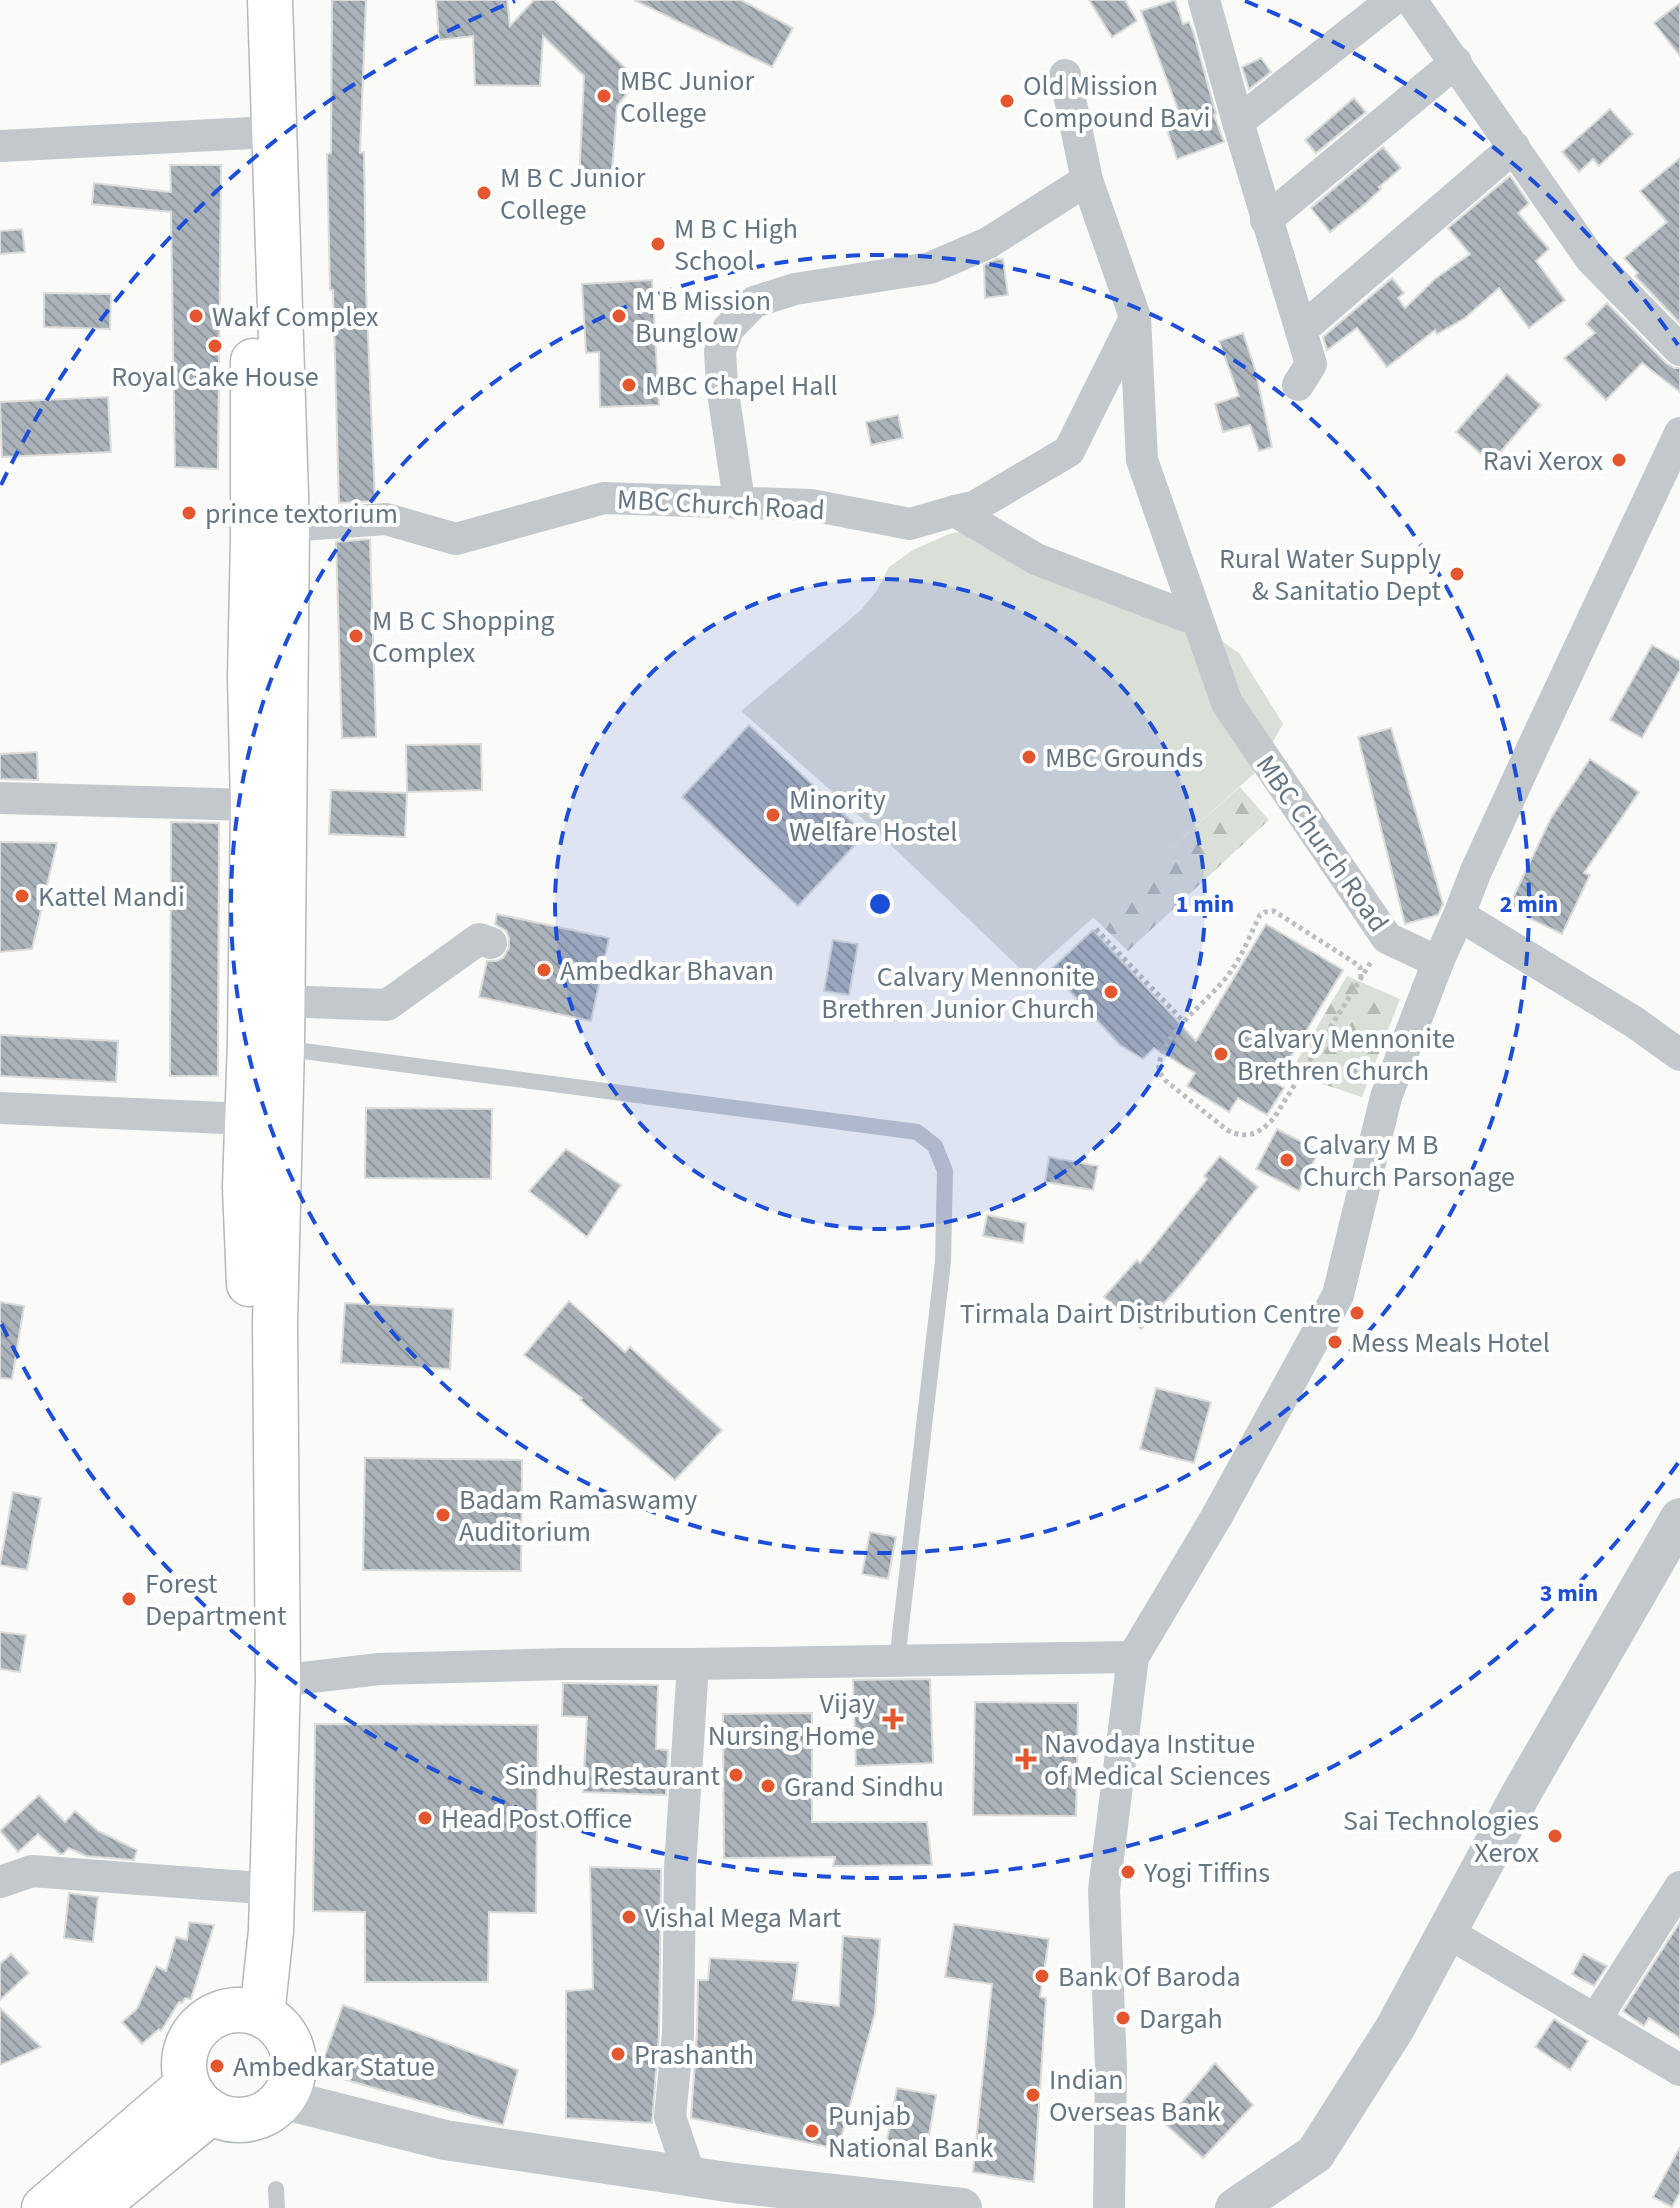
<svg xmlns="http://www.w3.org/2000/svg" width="1680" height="2208" font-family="'Source Sans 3',sans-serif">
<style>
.green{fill:#dadfd7}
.forest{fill:url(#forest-firs)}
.building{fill:url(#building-back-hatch);stroke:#dcdcda;stroke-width:2}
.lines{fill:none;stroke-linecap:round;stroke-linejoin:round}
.trunk-casing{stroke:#b4b9bd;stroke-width:47}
.path{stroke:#bbbfc2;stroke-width:5;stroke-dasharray:4 4;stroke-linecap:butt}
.service{stroke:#c3c8cc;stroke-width:16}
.minor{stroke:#c3c8cc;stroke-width:32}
.tertiary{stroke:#c3c8cc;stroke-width:40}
.trunk{stroke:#fff;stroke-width:44}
.ring{fill:none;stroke:#1d4ed8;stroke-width:4;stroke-dasharray:14 10}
.poi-dot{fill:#e4572e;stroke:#fff;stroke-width:3}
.labels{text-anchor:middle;stroke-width:8;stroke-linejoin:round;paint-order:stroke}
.poi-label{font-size:28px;fill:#657683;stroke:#fff;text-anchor:start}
.street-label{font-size:28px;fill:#657683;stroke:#fff}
.centre{fill:#1d4ed8;stroke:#fff;stroke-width:4}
.ring-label{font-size:24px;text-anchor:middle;font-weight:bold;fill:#1d4ed8;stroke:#fff;stroke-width:8;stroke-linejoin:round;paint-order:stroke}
</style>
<defs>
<pattern id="forest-firs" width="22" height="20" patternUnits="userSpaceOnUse" patternTransform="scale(2)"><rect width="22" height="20" fill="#dadfd7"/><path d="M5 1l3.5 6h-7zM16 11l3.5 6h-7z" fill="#b4b9b4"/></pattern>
<pattern id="building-back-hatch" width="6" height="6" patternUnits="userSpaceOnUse" patternTransform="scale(2)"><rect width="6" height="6" fill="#aab3b9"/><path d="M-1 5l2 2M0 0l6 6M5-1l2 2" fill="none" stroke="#8e969c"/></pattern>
</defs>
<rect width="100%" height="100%" fill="#fafaf8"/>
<!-- green -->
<polygon class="green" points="978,528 1172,607 1239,653 1283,724 1256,772 1028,976 872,827 741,711 861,610 877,590 889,567 913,550 949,534"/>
<!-- forest -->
<g class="forest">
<polygon points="1240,787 1269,820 1128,951 1093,917"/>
<polygon points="1347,976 1400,999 1362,1097 1290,1073"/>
</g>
<!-- building -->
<g class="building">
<polygon points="332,0 366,0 360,153 364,152 366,289 375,501 339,503 333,290 330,290 327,154 331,153"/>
<polygon points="436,0 507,0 510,26 534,0 554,0 638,80 617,106 611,185 579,184 584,76 543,36 540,86 475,85 473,36 439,40"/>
<polygon points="634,0 741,0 793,28 772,67"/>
<polygon points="1089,0 1125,0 1137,21 1112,37"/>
<polygon points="1175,0 1183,24 1189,22 1193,31 1216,114 1214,115 1224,142 1177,159 1164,121 1180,115 1141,11"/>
<polygon points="1680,3 1680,56 1654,23"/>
<polygon points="1261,58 1271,72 1249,89 1242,67"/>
<polygon points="1354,98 1366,112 1316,153 1305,140"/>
<polygon points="1610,109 1633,134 1599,166 1593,159 1579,172 1562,152"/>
<polygon points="1383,147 1401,168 1379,187 1381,189 1365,204 1330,232 1311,208"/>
<polygon points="1680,158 1680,323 1635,276 1638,273 1624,258 1667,222 1640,191"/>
<polygon points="170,165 221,165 218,469 175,467 171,212 92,204 94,183 171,192"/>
<polygon points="1510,176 1529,203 1518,213 1549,249 1536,261 1565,300 1529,328 1499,288 1465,318 1437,334 1435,330 1387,367 1357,328 1327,350 1323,337 1392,278 1404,293 1398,298 1405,308 1435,279 1470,254 1448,228"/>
<polygon points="22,229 25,252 0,254 0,231"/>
<polygon points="997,259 1003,259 1008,295 985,298 984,265"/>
<polygon points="652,280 659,405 600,407 599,352 586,353 582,284"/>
<polygon points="44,293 111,294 110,329 44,327"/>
<polygon points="1607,303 1666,363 1674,368 1680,368 1680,392 1642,363 1606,400 1564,358 1595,333 1586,324"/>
<polygon points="1243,333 1255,369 1272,447 1259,451 1250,425 1223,432 1215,404 1239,396 1219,341"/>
<polygon points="1507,374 1541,405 1491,463 1456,432"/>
<polygon points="108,397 111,452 2,457 0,402"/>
<polygon points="898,415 903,438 871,445 866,422"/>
<polygon points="370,539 376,737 342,738 336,542"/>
<polygon points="1652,645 1680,661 1680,670 1642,738 1610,720"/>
<polygon points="749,725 865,834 798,906 682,797"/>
<polygon points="1391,728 1443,904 1438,915 1405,924 1358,737"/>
<polygon points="481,744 482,790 407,792 406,745"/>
<polygon points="37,752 38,780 0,779 0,754"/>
<polygon points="1590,759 1639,792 1584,873 1590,875 1562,934 1508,908 1551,818"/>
<polygon points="331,790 407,793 405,837 329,834"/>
<polygon points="171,822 219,823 218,1076 170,1076"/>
<polygon points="0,842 57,843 32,949 0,952"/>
<polygon points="497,914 609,938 591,1021 479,997 487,961 496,961 503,958 509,948 509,938 506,931 495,924"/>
<polygon points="1266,924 1343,970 1275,1083 1284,1088 1267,1115 1238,1098 1229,1112 1187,1086 1195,1073 1154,1048 1143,1059 1120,1045 1050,970 1093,930 1196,1041"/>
<polygon points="833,940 858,944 849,995 824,991"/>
<polygon points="0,1035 118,1041 116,1082 0,1076"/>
<polygon points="366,1108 492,1109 491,1179 365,1178"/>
<polygon points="1277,1129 1319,1151 1299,1191 1256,1169"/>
<polygon points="566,1149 621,1185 587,1237 529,1191"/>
<polygon points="1220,1156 1258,1187 1182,1283 1141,1329 1104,1297 1137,1260 1140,1263 1207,1179 1204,1176"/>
<polygon points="1049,1157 1098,1166 1093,1190 1045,1182"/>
<polygon points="987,1215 1026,1223 1023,1243 983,1236"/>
<polygon points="569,1301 625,1352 630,1347 722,1430 675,1480 580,1400 582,1398 524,1355"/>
<polygon points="0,1302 24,1306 12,1379 0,1378"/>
<polygon points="345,1303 453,1309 450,1369 341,1363"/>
<polygon points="1156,1388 1211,1402 1194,1463 1140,1449"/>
<polygon points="365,1458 522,1460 521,1571 363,1570"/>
<polygon points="13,1492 41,1498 27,1570 0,1565"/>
<polygon points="870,1532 896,1537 888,1579 862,1574"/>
<polygon points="0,1632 26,1635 20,1672 0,1669"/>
<polygon points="930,1679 933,1763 856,1766 853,1680"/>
<polygon points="563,1683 658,1685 656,1749 668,1750 666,1795 583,1792 587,1717 562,1716"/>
<polygon points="975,1702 1078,1703 1076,1816 973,1815"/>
<polygon points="812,1713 812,1822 927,1822 932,1865 833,1866 835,1857 724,1858 723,1714"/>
<polygon points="315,1724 538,1725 536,1913 489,1912 488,1982 365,1982 365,1912 313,1911"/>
<polygon points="39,1795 65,1822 75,1811 98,1831 137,1850 134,1860 86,1856 69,1848 63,1854 60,1854 38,1834 18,1852 0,1831"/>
<polygon points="590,1867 661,1869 659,2033 652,2123 566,2118 566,1991 593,1989"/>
<polygon points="69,1893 98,1897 93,1942 64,1938"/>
<polygon points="189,1922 214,1925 191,1999 185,1998 182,2003 179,2002 161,2031 159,2029 142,2044 122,2022 137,2009 156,1966 166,1971 176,1937 187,1940"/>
<polygon points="1680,1922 1680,2038 1649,2018 1644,2026 1623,2011"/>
<polygon points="954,1924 1049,1939 1040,1997 1046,1998 1034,2182 973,2172 992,1984 945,1977"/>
<polygon points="843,1936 880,1939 875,2013 838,2149 691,2118 697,2034 698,1980 708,1980 710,1958 798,1963 793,2000 839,2006"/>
<polygon points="11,1954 29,1973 0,2000 0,1964"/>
<polygon points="1583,1954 1607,1966 1594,1986 1572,1974"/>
<polygon points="343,2005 518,2070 503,2125 319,2072"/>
<polygon points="0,2008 41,2047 0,2065"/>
<polygon points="1554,2019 1588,2041 1570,2070 1535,2047"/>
<polygon points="1215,2063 1253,2105 1203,2158 1164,2123"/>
<polygon points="897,2088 936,2095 926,2152 886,2145"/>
<polygon points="1680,2147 1680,2192 1672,2207 1653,2197"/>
</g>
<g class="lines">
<!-- trunk casing -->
<g class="trunk-casing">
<g id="trunk">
<polyline points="249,1284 245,1187 250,1041 253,805 250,677 253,539 253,361"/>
<circle cx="239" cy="2065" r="55"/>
<polyline points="262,2015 271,1931 278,1681 275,1323 282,1044 287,526 270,0"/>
<polyline points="44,2208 187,2085"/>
<polyline points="94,2208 210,2113"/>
</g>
</g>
<!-- path -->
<g class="path">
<polyline points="1096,929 1184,1022"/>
<path d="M1361,978l-1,-11 -5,-4 -81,-52 -9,1 -5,3c-9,18 -17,39 -29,56 -19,29 -67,58 -72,94 -1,7 3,11 7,16l61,49c20,10 32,4 47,-12l97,-156"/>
</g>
<!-- service -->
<g class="service">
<polyline points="284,1044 303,1051 917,1132 935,1146 945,1171 943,1261 897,1661"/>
<polyline points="276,2189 277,2208"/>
</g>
<!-- minor -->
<g class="minor">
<polyline points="1204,0 1238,122"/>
<polyline points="1411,0 1590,258 1680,350"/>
<polyline points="1065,75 1087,180 1135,317 1142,460 1227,703 1387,938 1438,962"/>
<polyline points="0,146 252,133"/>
<polyline points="1266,220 1456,62"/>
<polyline points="1301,330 1514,147"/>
<polyline points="1298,385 1311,364 1238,122 1390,2"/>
<polyline points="739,501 722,385 720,351 728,329 754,302 795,289 930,268 988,243 1087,180"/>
<polyline points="955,511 974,507 1069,451 1134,320"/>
<polyline points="287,526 386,519 456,539 604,498 811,505 910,524 955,511 1036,559 1186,616"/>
<polyline points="0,798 253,805"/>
<polyline points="1459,915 1634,1022 1680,1055"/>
<polyline points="282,1001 387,1005 479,939 491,943"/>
<polyline points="0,1108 247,1119"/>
<polyline points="693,1664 1133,1657"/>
<polyline points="278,1681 379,1669 564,1664 693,1664 680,1868 678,2034 670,2117 690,2176"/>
<polyline points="0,1882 32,1871 247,1887"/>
<polyline points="1447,1932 1680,2070"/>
<polyline points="1595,2020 1680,1887"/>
<polyline points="1109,2208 1111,2066 1104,1890 1133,1657 1217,1516 1338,1295 1386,1097 1438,962 1459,915 1476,871 1532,749 1680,433"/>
</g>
<!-- tertiary -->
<g class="tertiary">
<polyline points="282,2099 445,2140 734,2183 962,2208"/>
<polyline points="1235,2208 1315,2154 1395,2028 1522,1792 1680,1518"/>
</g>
<!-- trunk -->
<use href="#trunk" class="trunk"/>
</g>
<!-- distance rings -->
<circle cx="880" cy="904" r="325" fill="#1d4ed8" fill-opacity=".12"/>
<g class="ring">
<circle cx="880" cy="904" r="325"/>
<circle cx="880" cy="904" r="649"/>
<path d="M1678 1463A974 974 0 0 1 1 1323M1 485A974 974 0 0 1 515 1M1245 1A974 974 0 0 1 1678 345"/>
</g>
<!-- markers -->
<g class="poi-dot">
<circle cx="604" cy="96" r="8"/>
<circle cx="1007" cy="101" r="8"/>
<circle cx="484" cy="193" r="8"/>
<circle cx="658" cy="244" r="8"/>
<circle cx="196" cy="316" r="8"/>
<circle cx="619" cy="316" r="8"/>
<circle cx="215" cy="346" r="8"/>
<circle cx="629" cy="385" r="8"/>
<circle cx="1619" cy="460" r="8"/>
<circle cx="189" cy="513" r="8"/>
<circle cx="1457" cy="574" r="8"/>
<circle cx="356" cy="636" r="8"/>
<circle cx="1029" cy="757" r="8"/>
<circle cx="773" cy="815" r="8"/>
<circle cx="22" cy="896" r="8"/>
<circle cx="544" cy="970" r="8"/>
<circle cx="1111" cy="992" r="8"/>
<circle cx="1221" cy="1054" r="8"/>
<circle cx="1287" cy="1160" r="8"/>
<circle cx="1357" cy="1313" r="8"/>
<circle cx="1335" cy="1342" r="8"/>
<circle cx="443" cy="1515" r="8"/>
<circle cx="129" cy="1599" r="8"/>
<path d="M889 1707h8v8h8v8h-8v8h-8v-8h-8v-8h8z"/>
<path d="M1022 1747h8v8h8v8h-8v8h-8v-8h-8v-8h8z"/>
<circle cx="736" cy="1775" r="8"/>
<circle cx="768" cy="1786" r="8"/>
<circle cx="425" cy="1818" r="8"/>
<circle cx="1555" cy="1836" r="8"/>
<circle cx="1128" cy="1872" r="8"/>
<circle cx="629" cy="1917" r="8"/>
<circle cx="1042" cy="1976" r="8"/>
<circle cx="1123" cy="2018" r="8"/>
<circle cx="618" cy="2054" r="8"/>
<circle cx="217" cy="2066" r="8"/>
<circle cx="1033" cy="2095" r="8"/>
<circle cx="812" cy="2131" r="8"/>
</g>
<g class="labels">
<!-- poi labels -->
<g class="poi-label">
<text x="620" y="90">MBC Junior<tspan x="620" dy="32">College</tspan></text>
<text x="1023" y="95">Old Mission<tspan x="1023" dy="32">Compound Bavi</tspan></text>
<text x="500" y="187">M B C Junior<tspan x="500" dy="32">College</tspan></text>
<text x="674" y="238">M B C High<tspan x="674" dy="32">School</tspan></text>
<text x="635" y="310">M B Mission<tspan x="635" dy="32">Bunglow</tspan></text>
<text x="212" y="326">Wakf Complex</text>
<text x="215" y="386" text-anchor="middle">Royal Cake House</text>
<text x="645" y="395">MBC Chapel Hall</text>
<text x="1603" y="470" text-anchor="end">Ravi Xerox</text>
<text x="205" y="523">prince textorium</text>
<text x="1441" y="568" text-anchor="end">Rural Water Supply<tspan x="1441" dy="32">&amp; Sanitatio Dept</tspan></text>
<text x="372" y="630">M B C Shopping<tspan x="372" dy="32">Complex</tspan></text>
<text x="1045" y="767">MBC Grounds</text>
<text x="789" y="809">Minority<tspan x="789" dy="32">Welfare Hostel</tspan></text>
<text x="38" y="906">Kattel Mandi</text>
<text x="560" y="980">Ambedkar Bhavan</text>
<text x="1095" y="986" text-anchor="end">Calvary Mennonite<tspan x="1095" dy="32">Brethren Junior Church</tspan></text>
<text x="1237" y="1048">Calvary Mennonite<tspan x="1237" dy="32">Brethren Church</tspan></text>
<text x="1303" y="1154">Calvary M B<tspan x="1303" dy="32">Church Parsonage</tspan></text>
<text x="1341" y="1323" text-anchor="end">Tirmala Dairt Distribution Centre</text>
<text x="1351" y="1352">Mess Meals Hotel</text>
<text x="459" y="1509">Badam Ramaswamy<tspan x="459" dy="32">Auditorium</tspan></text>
<text x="145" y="1593">Forest<tspan x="145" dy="32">Department</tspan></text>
<text x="875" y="1713" text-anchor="end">Vijay<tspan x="875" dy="32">Nursing Home</tspan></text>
<text x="1044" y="1753">Navodaya Institue<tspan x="1044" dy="32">of Medical Sciences</tspan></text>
<text x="720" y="1785" text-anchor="end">Sindhu Restaurant</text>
<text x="784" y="1796">Grand Sindhu</text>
<text x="441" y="1828">Head Post Office</text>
<text x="1539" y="1830" text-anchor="end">Sai Technologies<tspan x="1539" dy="32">Xerox</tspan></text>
<text x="1144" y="1882">Yogi Tiffins</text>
<text x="645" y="1927">Vishal Mega Mart</text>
<text x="1058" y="1986">Bank Of Baroda</text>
<text x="1139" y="2028">Dargah</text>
<text x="634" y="2064">Prashanth</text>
<text x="233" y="2076">Ambedkar Statue</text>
<text x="1049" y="2089">Indian<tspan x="1049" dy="32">Overseas Bank</tspan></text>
<text x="828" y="2125">Punjab<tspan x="828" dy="32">National Bank</tspan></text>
</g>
<!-- street labels -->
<g class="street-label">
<text transform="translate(721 504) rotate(3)" y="10">MBC Church Road</text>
<text transform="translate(1323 843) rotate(55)" y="10">MBC Church Road</text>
</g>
</g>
<circle cx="880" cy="904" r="12" class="centre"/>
<g class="ring-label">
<text x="1205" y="912">1 min</text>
<text x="1529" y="912">2 min</text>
<text x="1569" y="1601">3 min</text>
</g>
</svg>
